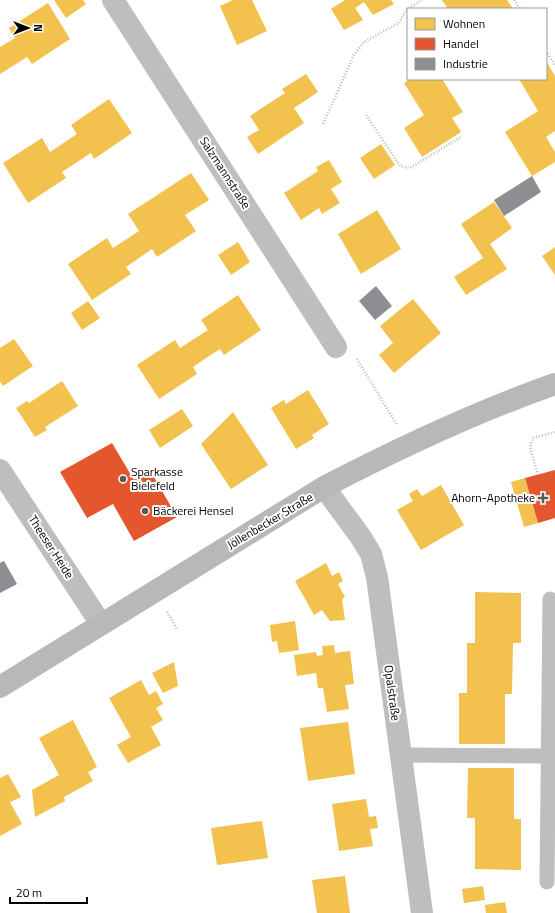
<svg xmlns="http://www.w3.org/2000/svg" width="555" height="913" font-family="'Titillium Web',sans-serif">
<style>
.homes{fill:#f2c14e}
.shops{fill:#e4572e}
.industry{fill:#8d8d92}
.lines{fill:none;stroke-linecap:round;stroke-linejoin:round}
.path{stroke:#b9b9b9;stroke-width:2.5;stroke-dasharray:1 2;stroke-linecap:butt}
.service{stroke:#bebebe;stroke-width:15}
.minor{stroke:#bebebe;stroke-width:22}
.secondary{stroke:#b8b8b8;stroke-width:22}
.poi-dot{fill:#595959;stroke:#fff;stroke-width:1.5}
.labels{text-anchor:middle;stroke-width:4;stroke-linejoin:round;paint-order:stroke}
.street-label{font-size:12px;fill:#000;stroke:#fff}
.poi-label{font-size:12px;fill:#000;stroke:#fff;text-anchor:start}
</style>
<rect width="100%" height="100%" fill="#fff"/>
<!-- homes -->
<g class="homes">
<polygon points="54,0 83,0 86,4 66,18"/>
<polygon points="233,0 252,0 267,31 237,45 220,6"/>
<polygon points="345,0 391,0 394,4 373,15 364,2 355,8 363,20 344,30 331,9"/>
<polygon points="442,0 507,0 513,9 448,9"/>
<polygon points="48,3 70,39 32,64 27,57 0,74 0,47 15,38 9,28"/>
<polygon points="546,61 555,76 555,131 546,137 555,152 555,162 532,176 505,132 538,111 519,79 546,79"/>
<polygon points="306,74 318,92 294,108 304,123 258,154 247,137 259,130 250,116 285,93 282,89"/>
<polygon points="410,79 442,79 463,112 452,118 461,132 422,157 404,128 424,115 404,83"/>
<polygon points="109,99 132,133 94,159 91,153 62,172 66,178 28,203 3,163 42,138 50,152 77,134 71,125"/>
<polygon points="381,144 395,165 374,179 360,158"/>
<polygon points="329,160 342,182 331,189 340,203 322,214 319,208 301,220 284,193 318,171 316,167"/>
<polygon points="191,173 209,200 185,215 196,231 157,257 152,249 126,267 131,274 92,300 68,264 107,238 113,248 139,231 128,214"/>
<polygon points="494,202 512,228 490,244 507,269 466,295 454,277 483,258 461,224"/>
<polygon points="377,210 401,249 361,274 338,234"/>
<polygon points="238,242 250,262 231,275 218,255"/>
<polygon points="555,247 555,275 542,256"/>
<polygon points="238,295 261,330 224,355 220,349 206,358 193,367 197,374 159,399 137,365 175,340 180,348 208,330 201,320"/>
<polygon points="413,299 441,333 394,373 379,355 393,343 380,326"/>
<polygon points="88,301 100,318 82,330 71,313"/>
<polygon points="14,339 33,366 3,386 0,381 0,348"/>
<polygon points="62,381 78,406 45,427 47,430 35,437 16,408 27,401 29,403"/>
<polygon points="308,390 329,424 312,435 314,438 296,449 271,408 284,400 286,404"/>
<polygon points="182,409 193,426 160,448 149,430"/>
<polygon points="233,412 268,465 231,489 201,444"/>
<polygon points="525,478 538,523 524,527 511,482"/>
<polygon points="441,485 464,525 421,550 397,510 413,501 409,494 417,489 422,496"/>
<polygon points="326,563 332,576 339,572 343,581 338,584 345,597 342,599 345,620 330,621 322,610 314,615 295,581"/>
<polygon points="475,592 521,593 521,643 513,643 512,694 505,694 505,744 459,744 459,693 467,693 467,643 475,643"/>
<polygon points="295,621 299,650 279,653 277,641 272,642 270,625"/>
<polygon points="334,645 335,653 350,651 354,684 345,685 349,709 327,712 323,688 318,688 316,673 297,676 294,655 316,652 317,656 323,655 322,646"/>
<polygon points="174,662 178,686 163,693 152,673"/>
<polygon points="141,680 149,695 156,691 163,704 156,708 163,720 151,727 161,745 128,763 117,745 131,737 109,698"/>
<polygon points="73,720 97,767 88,772 93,781 64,797 65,801 35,817 32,790 59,775 39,738"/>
<polygon points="348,722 355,774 308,781 300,728"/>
<polygon points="468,768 514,768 514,819 521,819 521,870 475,869 475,818 467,818"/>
<polygon points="8,774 21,797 10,802 22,824 0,836 0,778"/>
<polygon points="366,799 369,817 376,816 378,828 370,829 373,846 339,851 332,804"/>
<polygon points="262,821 268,858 217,865 211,828"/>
<polygon points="345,876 350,913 317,913 312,880"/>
<polygon points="483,886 485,900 464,903 462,889"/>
<polygon points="505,902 507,913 486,913 485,905"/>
</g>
<!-- shops -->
<g class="shops">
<polygon points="112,443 134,480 150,470 177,517 134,541 113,504 87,518 60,472"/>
<polygon points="555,470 555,518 538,523 525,478"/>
</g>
<!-- industry -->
<g class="industry">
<polygon points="532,176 541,192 504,216 494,200"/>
<polygon points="376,286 392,306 375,320 359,301"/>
<polygon points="4,561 17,584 0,593 0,563"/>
</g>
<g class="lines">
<!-- path -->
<g class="path">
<polyline points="514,0 520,9"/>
<polyline points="546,51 555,65"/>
<polyline points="366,115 400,166 410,168 461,137"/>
<polyline points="323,124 354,55 364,42 399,23 407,9 422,0"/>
<polyline points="357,359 397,425"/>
<polyline points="538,475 530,447 533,438 555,432"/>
<polyline points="167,612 177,629"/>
</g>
<!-- service -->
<g class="service">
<polyline points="401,755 549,756"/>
<polyline points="547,882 550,599"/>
</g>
<!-- minor -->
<g class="minor">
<polyline points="113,0 336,347"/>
<polyline points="0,470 101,624"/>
<polyline points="324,487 360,536 371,554 377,577 422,913"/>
</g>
<!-- secondary -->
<path class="secondary" d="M0,687l324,-200c75,-39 151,-75 231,-103"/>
</g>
<!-- markers -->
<g class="poi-dot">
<circle cx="123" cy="479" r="4"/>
<path d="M541 492h4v4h4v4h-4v4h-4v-4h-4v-4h4z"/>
<circle cx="145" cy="511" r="4"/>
</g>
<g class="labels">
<!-- street labels -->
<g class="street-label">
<text transform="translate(225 173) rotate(57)" y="4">Salzmannstraße</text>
<text transform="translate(270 521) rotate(-31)" y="4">Jöllenbecker Straße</text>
<text transform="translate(51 547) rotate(57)" y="4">Theeser Heide</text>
<text transform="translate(392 693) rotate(82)" y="4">Opalstraße</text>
</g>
<!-- poi labels -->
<g class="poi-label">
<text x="131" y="476">Sparkasse<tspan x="131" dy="14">Bielefeld</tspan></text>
<text x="535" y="502" text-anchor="end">Ahorn-Apotheke</text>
<text x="153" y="515">Bäckerei Hensel</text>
</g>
</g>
<!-- legend -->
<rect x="407" y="8" width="140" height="72" fill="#ffffff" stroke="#999999"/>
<rect x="415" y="18" width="20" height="12" fill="#f2c14e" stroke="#999999"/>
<text x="443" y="28" font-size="12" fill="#000000">Wohnen</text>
<rect x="415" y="38" width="20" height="12" fill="#e4572e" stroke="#999999"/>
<text x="443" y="48" font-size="12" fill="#000000">Handel</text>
<rect x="415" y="58" width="20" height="12" fill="#8d8d92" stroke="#999999"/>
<text x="443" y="68" font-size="12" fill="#000000">Industrie</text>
<!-- north arrow -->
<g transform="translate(28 28) rotate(90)" stroke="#ffffff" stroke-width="3" paint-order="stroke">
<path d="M0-3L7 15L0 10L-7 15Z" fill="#000000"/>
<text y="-6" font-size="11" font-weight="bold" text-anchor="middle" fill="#000000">N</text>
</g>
<!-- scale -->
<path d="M10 897v6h77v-6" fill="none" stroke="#000000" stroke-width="2"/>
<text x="16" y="897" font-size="12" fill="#000000" stroke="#ffffff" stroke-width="3" paint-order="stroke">20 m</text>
</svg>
